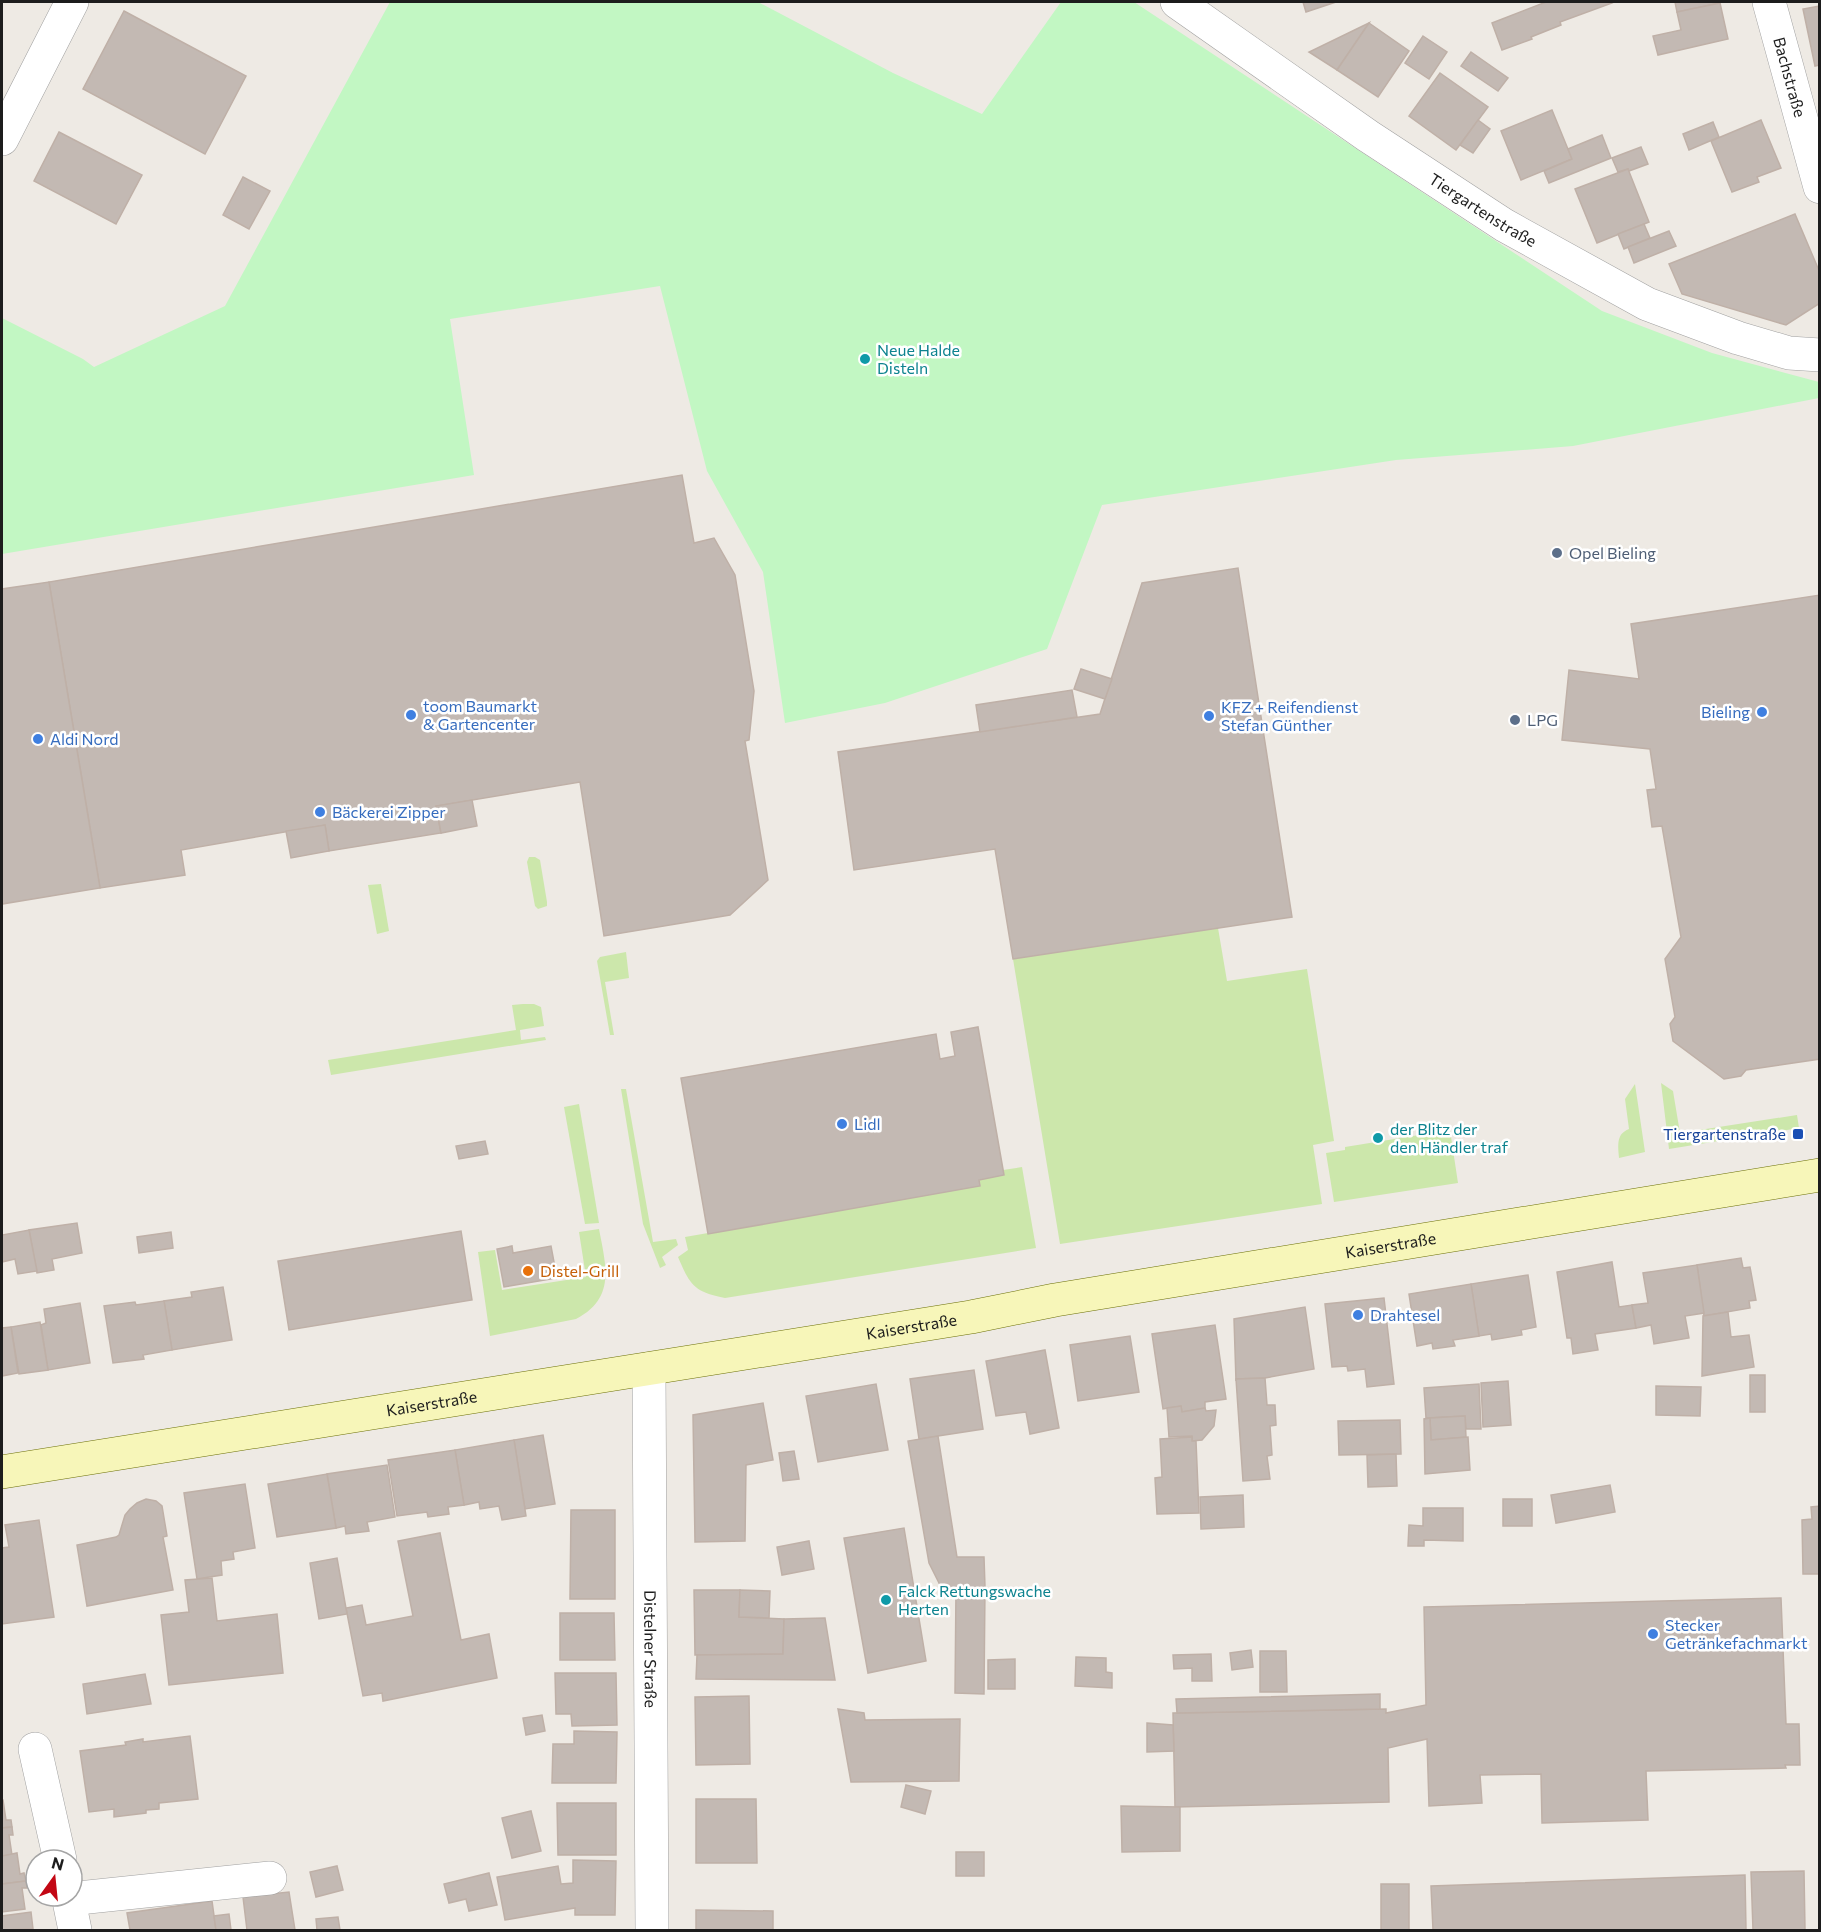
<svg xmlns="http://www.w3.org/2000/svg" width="1821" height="1932" font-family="Commissioner,sans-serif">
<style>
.grass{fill:#cce7ab}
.park{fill:#c2f7c3}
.building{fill:#c3b9b3;stroke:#bfb0a7;stroke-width:1.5}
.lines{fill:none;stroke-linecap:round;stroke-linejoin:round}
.minor-casing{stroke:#a1a1a1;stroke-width:34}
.secondary-casing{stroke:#6c7009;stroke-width:34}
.minor{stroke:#fff;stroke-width:33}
.secondary{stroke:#f7f6b9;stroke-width:33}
.culture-dot{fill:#0f9aa8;stroke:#fff;stroke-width:2}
.service-dot{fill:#5c6f8a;stroke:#fff;stroke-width:2}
.shop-dot{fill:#3f7fe0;stroke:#fff;stroke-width:2}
.transit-dot{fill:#1a4fb4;stroke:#fff;stroke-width:2}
.food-dot{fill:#e8710a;stroke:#fff;stroke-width:2}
.labels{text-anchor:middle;stroke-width:5;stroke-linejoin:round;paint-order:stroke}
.street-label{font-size:16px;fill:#1d1d1d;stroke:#fff}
.culture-label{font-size:16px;fill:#0d838f;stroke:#fff;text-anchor:start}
.service-label{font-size:16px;fill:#4e5e75;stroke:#fff;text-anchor:start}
.shop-label{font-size:16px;fill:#366cbe;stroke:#fff;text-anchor:start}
.transit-label{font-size:16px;fill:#164399;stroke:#fff;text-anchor:end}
.food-label{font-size:16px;fill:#c56008;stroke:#fff;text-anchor:start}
</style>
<rect width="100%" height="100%" fill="#eeeae4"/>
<!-- grass -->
<g class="grass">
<polygon points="529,857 535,857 540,860 547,902 547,906 538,909 535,906 527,862"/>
<polygon points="381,884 389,931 377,934 368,885"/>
<polygon points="1218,928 1227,981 1307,969 1334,1141 1313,1145 1322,1204 1060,1244 1013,959"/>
<polygon points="626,952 629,978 605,982 614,1035 610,1035 597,961 600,957"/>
<polygon points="523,1004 534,1004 541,1007 544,1026 520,1030 521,1040 545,1037 546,1040 331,1075 328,1060 516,1030 512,1005"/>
<polygon points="1661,1083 1673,1091 1680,1133 1797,1115 1799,1128 1669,1149"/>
<path d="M1635,1084l10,68 -26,6c-1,-13 -3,-24 10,-29l-4,-30z"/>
<polygon points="621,1089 626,1089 653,1242 676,1239 678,1245 662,1257 666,1265 660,1268 643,1224"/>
<polygon points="579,1104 599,1223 585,1224 564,1107"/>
<polygon points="1450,1130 1458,1183 1334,1202 1326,1153 1345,1150 1345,1147"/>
<path d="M1022,1167l14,81 -311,50c-31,-6 -35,-13 -47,-41l10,-7 -3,-13 295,-51 -1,-6 25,-5 -1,-5z"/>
<path d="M599,1229c7,37 17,69 -23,90l-86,17 -12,-84 17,-2 7,40 84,-13 -7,-45z"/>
</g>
<!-- park -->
<polygon class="park" points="390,2 758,2 893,73 982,114 1061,2 1134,2 1602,311 1712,353 1819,382 1819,398 1573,446 1396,460 1102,505 1047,649 885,703 785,723 763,572 707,471 660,286 450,319 474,475 2,554 2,318 83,359 94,367 225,306"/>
<!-- building -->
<g class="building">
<polygon points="1303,2 1336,2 1306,12"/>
<polygon points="1546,2 1611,2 1612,3 1560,22 1561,25 1531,37 1532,39 1502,50 1492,23"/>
<polygon points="1675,2 1720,2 1720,3 1677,12"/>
<polygon points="1720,3 1728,39 1658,55 1653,36 1681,30 1677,12"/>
<polygon points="1820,6 1820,65 1815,66 1803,9"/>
<polygon points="124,11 246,76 205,154 83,89"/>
<polygon points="1369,23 1337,70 1309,52"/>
<polygon points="1369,23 1409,51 1378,97 1337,70"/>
<polygon points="1423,36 1447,52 1429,79 1405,63"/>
<polygon points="1471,52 1508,78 1498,91 1461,66"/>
<polygon points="1440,73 1488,107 1456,150 1409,116"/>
<polygon points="1552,110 1572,159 1521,180 1501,131"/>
<polygon points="1478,120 1490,129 1473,153 1460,145"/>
<polygon points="1761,120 1781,168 1757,177 1759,182 1732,192 1711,141"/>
<polygon points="1713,122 1719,137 1689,150 1683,134"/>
<polygon points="59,132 142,175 116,224 34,181"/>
<polygon points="1602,135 1611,158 1549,183 1544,171 1572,159 1568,149"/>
<polygon points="1641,147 1648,164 1629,171 1628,169 1618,172 1612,158"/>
<polygon points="1628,169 1649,222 1597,243 1575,189"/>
<polygon points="243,177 270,191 249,229 223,215"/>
<polygon points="1795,214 1820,273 1820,303 1786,325 1682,294 1669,264"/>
<polygon points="1644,224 1650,238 1624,249 1618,234"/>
<polygon points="1669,231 1676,246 1634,263 1628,247"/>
<polygon points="682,475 694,543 714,538 735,575 754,691 749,740 745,741 768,880 730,915 604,936 580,782 436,806 441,833 329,851 325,825 181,850 185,875 100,888 49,582"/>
<polygon points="1238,568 1292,917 1013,959 995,849 854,870 838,752 1100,714 1142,583"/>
<polygon points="49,582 100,888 2,904 2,589"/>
<polygon points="1820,595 1820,1059 1746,1070 1741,1076 1724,1079 1673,1041 1670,1024 1675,1017 1665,959 1681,937 1662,826 1652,827 1647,790 1656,789 1650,749 1562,740 1569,670 1639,679 1631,624"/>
<polygon points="1081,669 1112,679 1105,699 1074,689"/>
<polygon points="1072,690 1077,717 980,732 976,705"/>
<polygon points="472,800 477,826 441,833 436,806"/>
<polygon points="325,825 329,851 291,858 286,831"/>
<polygon points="978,1027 1004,1175 979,1180 980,1186 708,1234 681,1078 936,1034 940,1059 955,1056 951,1032"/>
<polygon points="485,1141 488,1154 459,1159 456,1146"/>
<polygon points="77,1223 82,1253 52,1259 54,1270 37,1273 29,1230"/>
<polygon points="29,1230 37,1271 18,1274 15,1259 2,1262 2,1235"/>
<polygon points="461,1231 472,1300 289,1330 278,1261"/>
<polygon points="171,1232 173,1248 139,1253 137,1237"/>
<polygon points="512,1246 513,1253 551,1246 557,1278 504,1287 497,1249"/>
<polygon points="1741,1258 1743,1268 1750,1267 1756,1300 1749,1301 1750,1308 1704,1316 1697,1265"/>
<polygon points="1612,1262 1619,1307 1632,1305 1636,1328 1595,1334 1598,1350 1573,1354 1571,1338 1567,1338 1557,1272"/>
<polygon points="1697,1265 1704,1313 1685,1316 1689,1338 1654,1344 1651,1325 1636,1328 1632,1305 1648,1303 1643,1273"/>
<polygon points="1528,1275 1536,1327 1521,1330 1522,1335 1492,1340 1491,1334 1479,1336 1471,1284"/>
<polygon points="1471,1284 1479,1336 1453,1340 1455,1346 1433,1349 1432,1343 1417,1346 1409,1294"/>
<polygon points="223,1287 232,1340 172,1350 164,1301 192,1297 191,1292"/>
<polygon points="1384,1298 1394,1384 1367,1387 1365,1369 1348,1371 1347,1366 1332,1367 1325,1304"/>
<polygon points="164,1301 172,1350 143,1355 144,1359 113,1363 104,1306 135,1302 136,1305"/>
<polygon points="80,1303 90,1363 48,1370 41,1325 46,1323 44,1309"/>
<polygon points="1305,1307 1314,1369 1265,1378 1236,1379 1236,1381 1234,1319"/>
<polygon points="1728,1312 1731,1337 1749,1335 1754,1367 1702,1376 1703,1316"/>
<polygon points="40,1322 48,1370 19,1374 11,1327"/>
<polygon points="1215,1325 1226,1399 1205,1402 1205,1408 1182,1412 1181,1406 1163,1409 1152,1334"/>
<polygon points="11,1327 18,1373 2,1376 2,1328"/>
<polygon points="1130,1336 1139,1392 1078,1401 1070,1345"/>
<polygon points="1045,1350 1059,1428 1030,1434 1026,1412 996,1416 986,1361"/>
<polygon points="974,1370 983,1429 919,1439 910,1379"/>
<rect x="1750" y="1375" width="15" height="37"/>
<polygon points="1265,1378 1267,1405 1275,1405 1276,1425 1270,1426 1272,1455 1267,1456 1270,1479 1243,1481 1236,1379"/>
<polygon points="1508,1381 1511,1425 1483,1427 1481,1383"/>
<polygon points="876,1384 888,1450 818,1462 806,1396"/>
<polygon points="1479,1384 1481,1429 1466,1429 1465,1416 1426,1418 1424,1388"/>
<polygon points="1656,1386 1701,1387 1700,1416 1656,1415"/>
<polygon points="763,1403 773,1460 746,1465 745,1541 695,1542 693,1415"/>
<polygon points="1181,1406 1182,1412 1205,1408 1206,1411 1216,1410 1214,1426 1202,1440 1192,1441 1192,1436 1169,1437 1167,1408"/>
<polygon points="1465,1416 1466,1437 1431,1440 1430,1418"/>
<polygon points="1430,1418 1431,1440 1468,1437 1470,1470 1425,1474 1424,1419"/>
<polygon points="1400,1420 1401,1454 1339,1455 1338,1421"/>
<polygon points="543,1435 555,1504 525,1509 514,1440"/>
<polygon points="938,1436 957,1557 984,1557 985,1587 943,1591 929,1563 908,1441"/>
<polygon points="1192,1437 1192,1441 1196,1441 1199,1513 1157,1514 1155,1478 1162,1477 1160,1439"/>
<polygon points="514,1440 526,1516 502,1520 499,1506 480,1509 479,1502 464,1505 455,1450"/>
<polygon points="455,1450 464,1505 448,1507 449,1514 428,1517 427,1512 397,1516 388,1460"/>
<polygon points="794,1451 799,1479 783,1481 779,1453"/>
<polygon points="1396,1454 1397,1486 1368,1487 1367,1455"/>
<polygon points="387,1465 395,1517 367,1522 369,1531 346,1534 345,1526 336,1528 327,1474"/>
<polygon points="327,1474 336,1528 277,1537 268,1484"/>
<polygon points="245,1484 255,1548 233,1552 234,1559 221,1561 222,1575 197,1579 184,1493"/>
<polygon points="1610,1485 1615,1512 1556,1523 1551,1495"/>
<polygon points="1243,1495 1244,1527 1201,1529 1200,1497"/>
<polygon points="146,1499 156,1501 162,1506 167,1536 163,1537 173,1590 87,1606 77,1545 116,1537 119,1535 125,1515 130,1509 137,1503"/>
<rect x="1503" y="1499" width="29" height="27"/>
<polygon points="1820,1506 1820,1574 1803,1574 1802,1520 1812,1519 1811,1507"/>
<polygon points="1423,1508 1463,1508 1463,1541 1424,1540 1424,1546 1408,1546 1409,1525 1423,1526"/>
<polygon points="571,1510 615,1510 615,1599 570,1599"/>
<polygon points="39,1520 54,1617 2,1624 2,1548 9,1547 5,1525"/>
<polygon points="904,1528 926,1661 868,1673 844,1538"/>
<polygon points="440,1533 461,1640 489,1634 497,1678 383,1701 382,1693 363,1696 346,1608 362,1605 366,1625 413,1616 398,1541"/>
<polygon points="809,1541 814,1569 782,1575 777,1547"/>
<polygon points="337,1558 347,1614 319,1619 310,1563"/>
<polygon points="212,1578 217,1621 277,1614 283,1673 169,1685 161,1615 189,1612 185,1580"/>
<polygon points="985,1587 984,1694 955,1693 956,1589"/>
<polygon points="694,1590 740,1590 739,1617 784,1619 783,1654 695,1655"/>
<polygon points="740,1590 770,1591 769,1618 739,1617"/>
<polygon points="1781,1598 1786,1724 1799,1724 1800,1765 1785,1765 1786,1768 1646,1771 1648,1820 1542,1823 1541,1774 1480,1775 1482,1803 1429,1806 1427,1739 1388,1748 1389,1802 1175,1807 1173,1713 1386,1709 1386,1713 1426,1705 1424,1607"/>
<polygon points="560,1613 614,1613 615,1660 560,1660"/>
<polygon points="825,1618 835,1680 696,1679 697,1655 783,1654 784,1619"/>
<polygon points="1251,1650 1253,1667 1232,1670 1230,1653"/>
<polygon points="1260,1651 1286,1651 1287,1692 1260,1692"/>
<polygon points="1211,1654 1212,1681 1192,1681 1192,1668 1174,1669 1173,1655"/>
<polygon points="1076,1657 1106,1658 1106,1672 1112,1673 1112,1688 1075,1686"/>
<polygon points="1015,1659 1015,1689 988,1689 988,1660"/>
<polygon points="555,1673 616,1673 617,1725 572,1726 571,1714 556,1714"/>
<polygon points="145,1674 151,1704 87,1714 83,1684"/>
<polygon points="1380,1694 1380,1709 1177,1713 1176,1699"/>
<polygon points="749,1696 750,1764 696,1765 695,1697"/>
<polygon points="838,1709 864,1713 865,1720 960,1719 959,1781 851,1782"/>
<polygon points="542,1715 545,1731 526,1735 523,1718"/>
<polygon points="1147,1723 1173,1725 1174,1751 1147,1752"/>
<polygon points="574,1731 617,1732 616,1783 552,1783 553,1744 574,1744"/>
<polygon points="190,1736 198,1799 159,1803 159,1809 146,1810 146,1813 114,1817 114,1809 89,1812 80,1751 126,1745 125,1742 143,1739 143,1742"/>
<polygon points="906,1785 931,1791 925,1814 901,1807"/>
<polygon points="696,1799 756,1799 757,1863 696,1863"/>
<polygon points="2,1800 3,1800 6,1820 11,1820 12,1827 2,1828"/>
<polygon points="557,1803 616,1803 616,1855 558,1855"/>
<polygon points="1121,1806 1180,1807 1180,1851 1122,1852"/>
<polygon points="531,1811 541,1851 512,1858 502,1818"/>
<polygon points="12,1827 13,1835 9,1835 12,1855 2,1856 2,1828"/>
<rect x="956" y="1852" width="28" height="24"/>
<polygon points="17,1853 20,1874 24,1873 26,1881 2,1884 2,1856"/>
<polygon points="573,1860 616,1861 615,1915 575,1915 575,1908 505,1920 497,1877 558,1866 561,1884 573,1883"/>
<polygon points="337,1866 343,1890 316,1897 310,1872"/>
<polygon points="1804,1871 1805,1930 1753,1930 1751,1872"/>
<polygon points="489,1873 497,1905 469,1911 466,1899 449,1903 444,1884"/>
<polygon points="1745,1875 1746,1930 1433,1930 1431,1886"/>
<polygon points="26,1881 27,1888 22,1888 25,1909 2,1912 2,1884"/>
<rect x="1381" y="1884" width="28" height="46"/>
<polygon points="289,1892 295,1930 247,1930 243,1897"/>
<polygon points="212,1901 216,1930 130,1930 127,1913"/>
<polygon points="696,1910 773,1911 773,1930 696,1930"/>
<polygon points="31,1912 33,1929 2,1930 2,1916"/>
<polygon points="229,1914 231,1930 216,1930 214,1916"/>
<polygon points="338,1917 340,1930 317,1930 316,1919"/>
</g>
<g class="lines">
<!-- minor casing -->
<g class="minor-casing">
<g id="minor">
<path id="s1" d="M1177,2l191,134 136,89 143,79 91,34 51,15 31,2"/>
<path id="s2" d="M1769,2l51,185"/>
<polyline points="2,139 72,2"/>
<path id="s3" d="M649,1369l3,561"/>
<polyline points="35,1749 60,1860"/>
<polyline points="68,1896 75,1930"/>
<polyline points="69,1899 270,1878"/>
</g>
</g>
<!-- secondary casing -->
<g class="secondary-casing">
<g id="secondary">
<path id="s4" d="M2,1472l969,-155 84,-17 765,-125"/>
</g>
</g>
<!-- minor -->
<use href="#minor" class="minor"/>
<!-- secondary -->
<use href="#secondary" class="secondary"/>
</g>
<!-- markers -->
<g class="culture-dot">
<circle cx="865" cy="359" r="6"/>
<circle cx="1378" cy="1138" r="6"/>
<circle cx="886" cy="1600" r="6"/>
</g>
<g class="service-dot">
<circle cx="1557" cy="553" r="6"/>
<circle cx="1515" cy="720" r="6"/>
</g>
<g class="shop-dot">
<circle cx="1762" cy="712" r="6"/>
<circle cx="411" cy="715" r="6"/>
<circle cx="1209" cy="716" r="6"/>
<circle cx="38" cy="739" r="6"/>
<circle cx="320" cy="812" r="6"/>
<circle cx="842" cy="1124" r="6"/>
<circle cx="1358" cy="1315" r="6"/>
<circle cx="1653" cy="1634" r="6"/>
</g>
<rect class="transit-dot" x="1792" y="1128" width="12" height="12" rx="3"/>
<circle class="food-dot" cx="528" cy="1271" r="6"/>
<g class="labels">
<!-- street labels -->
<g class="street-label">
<text dy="6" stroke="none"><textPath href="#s2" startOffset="78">Bachstraße</textPath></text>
<text dy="6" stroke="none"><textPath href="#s1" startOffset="370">Tiergartenstraße</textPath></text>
<text dy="6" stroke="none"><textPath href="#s4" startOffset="1407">Kaiserstraße</textPath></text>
<text dy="6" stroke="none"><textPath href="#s4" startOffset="921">Kaiserstraße</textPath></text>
<text dy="6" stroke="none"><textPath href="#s4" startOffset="435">Kaiserstraße</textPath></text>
<text dy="6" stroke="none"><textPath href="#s3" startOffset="280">Distelner Straße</textPath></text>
</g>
<!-- culture labels -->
<g class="culture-label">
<text x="877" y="356">Neue Halde<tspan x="877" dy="18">Disteln</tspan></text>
<text x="1390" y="1135">der Blitz der<tspan x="1390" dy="18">den Händler traf</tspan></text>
<text x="898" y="1597">Falck Rettungswache<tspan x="898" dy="18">Herten</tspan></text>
</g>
<!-- service labels -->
<g class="service-label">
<text x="1569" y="559">Opel Bieling</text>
<text x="1527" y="726">LPG</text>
</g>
<!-- shop labels -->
<g class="shop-label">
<text x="423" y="712">toom Baumarkt<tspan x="423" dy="18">&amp; Gartencenter</tspan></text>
<text x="1221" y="713">KFZ + Reifendienst<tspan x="1221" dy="18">Stefan Günther</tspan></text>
<text x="1750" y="718" text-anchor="end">Bieling</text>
<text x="50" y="745">Aldi Nord</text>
<text x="332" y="818">Bäckerei Zipper</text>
<text x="854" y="1130">Lidl</text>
<text x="1370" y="1321">Drahtesel</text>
<text x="1665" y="1631">Stecker<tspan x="1665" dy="18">Getränkefachmarkt</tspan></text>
</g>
<!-- transit labels -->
<g class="transit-label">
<text x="1786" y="1140">Tiergartenstraße</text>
</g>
<!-- food labels -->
<g class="food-label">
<text x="540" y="1277">Distel-Grill</text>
</g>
</g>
<!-- border -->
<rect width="1821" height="1932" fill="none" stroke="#1d1d1d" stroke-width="6"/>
<!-- north arrow -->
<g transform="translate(54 1878) rotate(15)"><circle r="28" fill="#ffffff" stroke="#a5a5a5" stroke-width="1.5"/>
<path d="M0-4.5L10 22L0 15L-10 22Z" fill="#c30714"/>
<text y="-9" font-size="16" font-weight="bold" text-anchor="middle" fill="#1d1d1d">N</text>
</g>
</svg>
